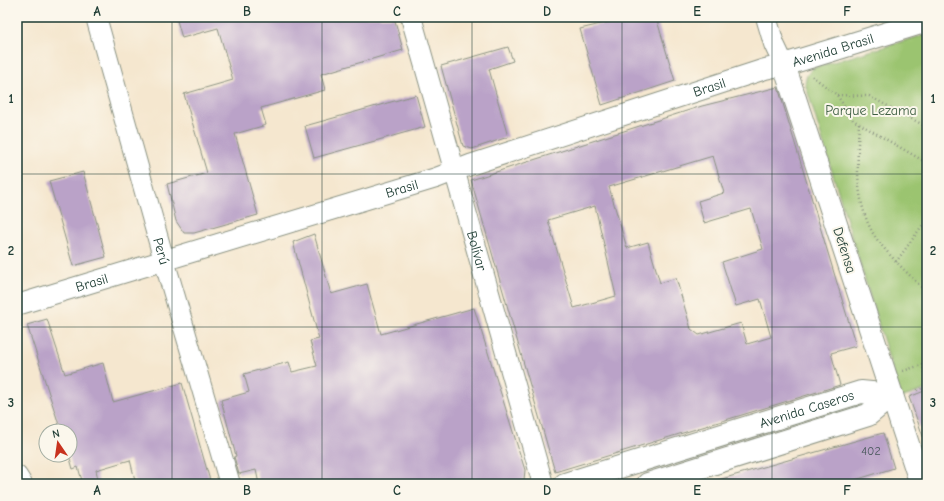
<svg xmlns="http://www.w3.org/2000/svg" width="944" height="501" font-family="'Comic Neue',sans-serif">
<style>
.green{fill:#9bc470;stroke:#5d8052}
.building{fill:#baa2c8;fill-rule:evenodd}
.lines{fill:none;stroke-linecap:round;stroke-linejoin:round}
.minor-casing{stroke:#8a9282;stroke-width:22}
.major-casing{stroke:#8a9282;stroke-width:24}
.path{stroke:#8a9282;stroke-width:2.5;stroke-dasharray:1 3;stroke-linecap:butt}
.minor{stroke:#fff;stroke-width:20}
.major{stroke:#fff;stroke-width:22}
.grid{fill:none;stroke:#1f3d34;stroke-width:1;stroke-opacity:0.55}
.labels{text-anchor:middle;stroke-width:4;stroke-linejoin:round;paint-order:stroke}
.number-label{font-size:12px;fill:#465659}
.street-label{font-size:14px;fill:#1f3d34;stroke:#fbf7ec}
.park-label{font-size:14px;fill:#3e5f43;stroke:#fbf7ec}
.neatline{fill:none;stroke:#1f3d34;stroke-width:1.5}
.grid-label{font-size:13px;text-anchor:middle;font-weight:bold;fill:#1f3d34}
</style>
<rect width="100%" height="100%" fill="#fbf7ec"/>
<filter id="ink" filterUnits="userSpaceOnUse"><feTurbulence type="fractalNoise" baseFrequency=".025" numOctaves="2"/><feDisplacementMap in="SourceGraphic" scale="8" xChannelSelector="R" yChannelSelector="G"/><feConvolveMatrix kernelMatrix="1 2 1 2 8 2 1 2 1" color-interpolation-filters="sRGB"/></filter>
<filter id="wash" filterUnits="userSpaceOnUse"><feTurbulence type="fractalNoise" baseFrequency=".012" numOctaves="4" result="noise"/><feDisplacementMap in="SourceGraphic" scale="16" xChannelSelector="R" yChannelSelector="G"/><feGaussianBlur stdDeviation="0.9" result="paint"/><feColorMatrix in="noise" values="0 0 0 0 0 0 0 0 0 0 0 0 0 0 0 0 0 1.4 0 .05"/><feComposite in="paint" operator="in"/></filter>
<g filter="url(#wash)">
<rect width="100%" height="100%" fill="#f5e7cf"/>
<!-- green -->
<polygon class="green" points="927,34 927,389 901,398 805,83 807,75 813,68"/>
<g id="blocks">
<!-- building -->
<g class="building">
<polygon points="176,17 394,17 403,50 321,74 325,90 261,108 266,125 235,134 258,215 194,233 184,233 176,221 167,184 207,173 184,94 233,80 218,28 182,38"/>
<polygon points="630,17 656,17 675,81 602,105 580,29"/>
<polygon points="508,47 513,61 489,69 508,137 472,149 463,146 441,66"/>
<path d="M778,87l78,259 -25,7 9,32 -285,87 -84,-292 231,-74zM713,156l11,37 -26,8 6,22 47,-14 12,40 -41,13 14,44 24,-7 11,38 -24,7 -6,-21 -42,12 -8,-6 -15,-51 -16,5 -12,-41 -21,6 -18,-61zM595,206l21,90 -42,12 -26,-88z"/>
<polygon points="416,95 425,127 314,158 305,126"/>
<polygon points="83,172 106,257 73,266 49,181"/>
<polygon points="314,234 331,294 367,284 381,334 474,308 525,470 524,480 520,484 259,484 256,470 239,474 234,457 236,456 221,400 249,392 244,374 289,362 292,372 317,366 310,341 319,339 293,242"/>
<polygon points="47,319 65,374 103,363 113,402 182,383 211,484 136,484 130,460 96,470 99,484 83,484 78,467 73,469 69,455 70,455 70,431 61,431 27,325"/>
<polygon points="927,390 927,442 925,442 909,397"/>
<polygon points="883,433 894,468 842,484 719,484 718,480"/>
</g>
</g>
</g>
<g filter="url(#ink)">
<use href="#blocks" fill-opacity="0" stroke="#8a9282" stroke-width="1"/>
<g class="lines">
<!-- minor casing -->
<g class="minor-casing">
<g id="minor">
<path id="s1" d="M96,17l68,243 66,224"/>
<path id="s2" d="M411,17l132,467"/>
<path id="s3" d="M17,305l419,-127 34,-13 295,-96 19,-4 -10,-21 -8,-27"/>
<polyline points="17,476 22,484"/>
</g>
</g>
<!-- major casing -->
<g class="major-casing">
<g id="major">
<path id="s4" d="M565,484l296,-92 31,3"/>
<polyline points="648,484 868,415 892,395"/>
<path id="s5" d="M921,484l-137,-419 143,-44"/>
</g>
</g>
<!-- path -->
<g class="path">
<polyline points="812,76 837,95 853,120 927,163"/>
<polyline points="837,95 869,96 927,127"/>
<path d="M859,123c-2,38 -5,87 20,119 14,18 32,34 48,51"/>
<polyline points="896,262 927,219"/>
<polyline points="922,364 927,379"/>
<polyline points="903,371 927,363"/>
<polyline points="917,390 927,387"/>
</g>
<!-- minor -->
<use href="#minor" class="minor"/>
<!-- major -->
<use href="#major" class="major"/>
</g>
</g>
<!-- grid -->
<path class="grid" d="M172,17v467M322,17v467M472,17v467M622,17v467M772,17v467M17,174h910M17,327h910"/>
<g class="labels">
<!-- number labels -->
<g class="number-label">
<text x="871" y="455">402</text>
</g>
<!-- street labels -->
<g class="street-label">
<text dy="5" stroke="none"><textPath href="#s5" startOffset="492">Avenida Brasil</textPath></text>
<text dy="5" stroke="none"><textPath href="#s3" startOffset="726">Brasil</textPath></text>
<text dy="5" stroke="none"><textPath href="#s3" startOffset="402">Brasil</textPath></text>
<text dy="5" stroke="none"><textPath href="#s2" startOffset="243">Bolívar</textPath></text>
<text transform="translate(845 250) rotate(72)" y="5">Defensa</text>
<text dy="5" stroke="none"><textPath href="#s1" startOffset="243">Perú</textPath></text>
<text dy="5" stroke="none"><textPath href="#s3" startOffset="78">Brasil</textPath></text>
<text dy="5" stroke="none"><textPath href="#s4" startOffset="253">Avenida Caseros</textPath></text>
</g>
<!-- park labels -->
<g class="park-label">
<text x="871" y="115">Parque Lezama</text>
</g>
</g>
<!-- margin -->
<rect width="944" height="501" fill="none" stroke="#fbf7ec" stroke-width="44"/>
<!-- north arrow -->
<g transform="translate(58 443) rotate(347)"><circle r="19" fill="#fbf7ec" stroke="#a3ada2"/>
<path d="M0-3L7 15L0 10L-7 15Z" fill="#c8321e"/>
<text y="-6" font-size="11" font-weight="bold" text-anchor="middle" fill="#1f3d34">N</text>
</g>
<rect x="22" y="22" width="900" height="457" class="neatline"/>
<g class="grid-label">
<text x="97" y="16">A</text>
<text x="247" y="16">B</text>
<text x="397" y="16">C</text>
<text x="547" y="16">D</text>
<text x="697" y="16">E</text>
<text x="847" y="16">F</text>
<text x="11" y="103">1</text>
<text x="933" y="103">1</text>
<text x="11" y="255">2</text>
<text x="933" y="255">2</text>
<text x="11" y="407">3</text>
<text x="933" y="407">3</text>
<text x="97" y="495">A</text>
<text x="247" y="495">B</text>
<text x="397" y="495">C</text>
<text x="547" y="495">D</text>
<text x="697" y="495">E</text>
<text x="847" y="495">F</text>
</g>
</svg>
